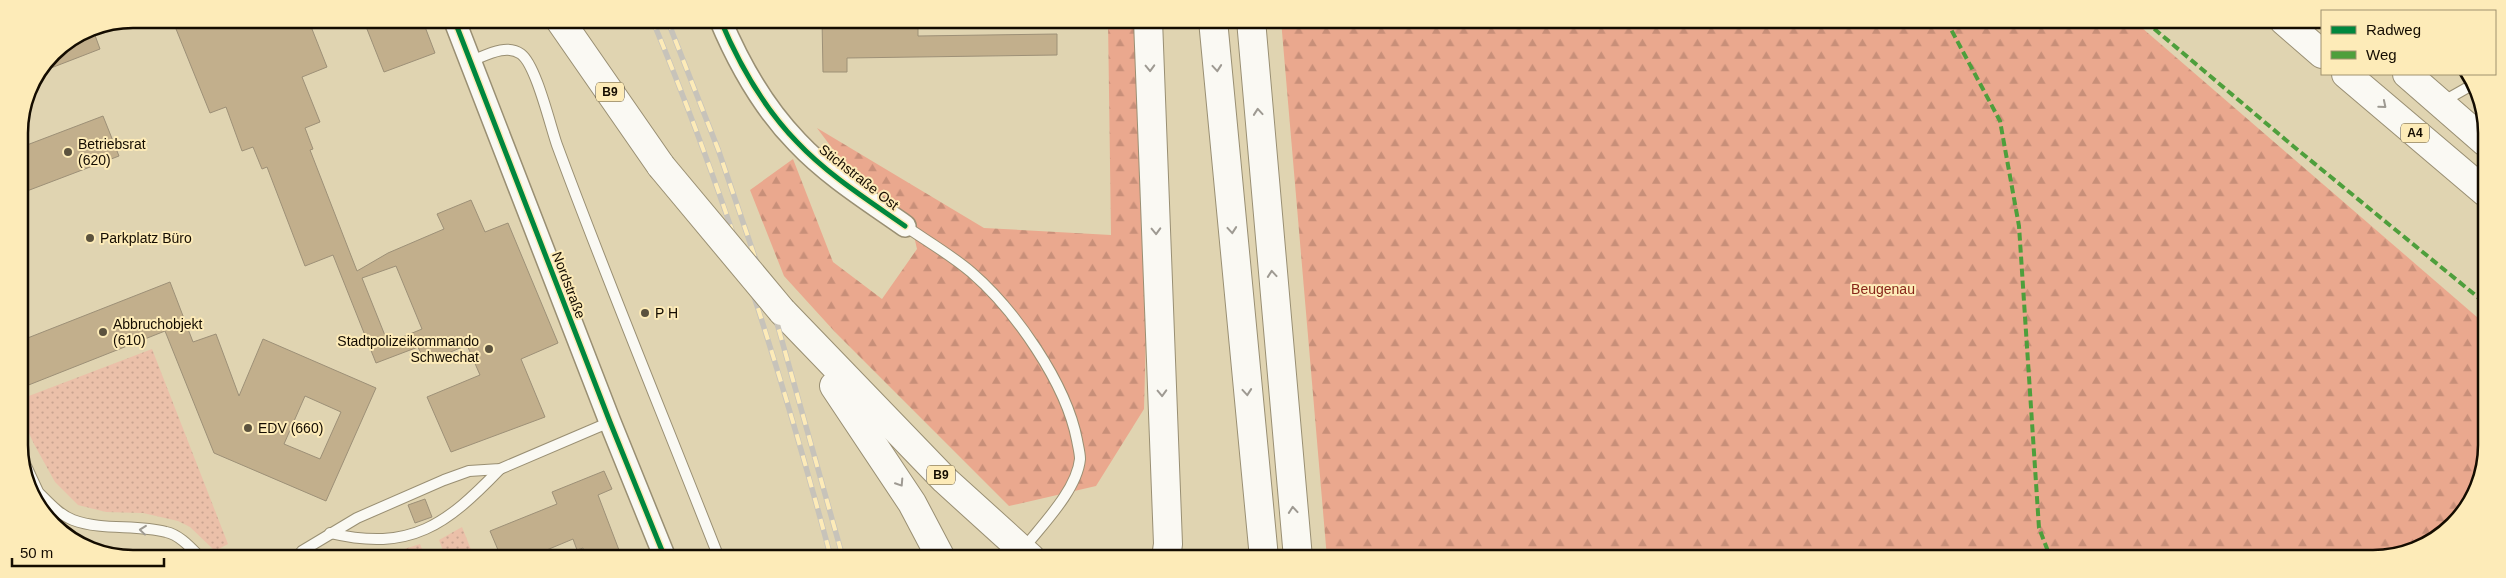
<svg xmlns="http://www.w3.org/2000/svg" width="2506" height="578" font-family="Arial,sans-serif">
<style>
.grass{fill:url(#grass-dots)}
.forest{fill:url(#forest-firs)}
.building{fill:#c2af8c;stroke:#9d9077;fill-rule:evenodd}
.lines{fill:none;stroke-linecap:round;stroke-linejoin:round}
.lane-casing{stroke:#998f73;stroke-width:12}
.street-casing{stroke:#998f73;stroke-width:24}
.primary-casing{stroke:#998f73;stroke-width:30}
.highway-casing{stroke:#998f73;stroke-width:30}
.lane{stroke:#faf9f3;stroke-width:10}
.street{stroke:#faf9f3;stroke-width:21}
.primary{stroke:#faf9f3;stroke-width:28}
.highway{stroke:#faf9f3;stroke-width:28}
.rail-casing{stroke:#c7c3ba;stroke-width:5.5}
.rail{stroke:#fdebb8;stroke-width:4;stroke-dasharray:11;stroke-linecap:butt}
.primary-bridge-casing{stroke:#998f73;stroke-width:30;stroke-linecap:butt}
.primary-bridge{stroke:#faf9f3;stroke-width:28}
.quiet{stroke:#4e9f3c;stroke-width:4;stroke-dasharray:8 4;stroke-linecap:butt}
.cycleway-casing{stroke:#fdebb8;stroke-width:8}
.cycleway{stroke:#00873e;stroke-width:5}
.oneway{stroke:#9e9a92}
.poi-dot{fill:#5b523e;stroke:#fdebb8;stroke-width:2}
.labels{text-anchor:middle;stroke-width:4;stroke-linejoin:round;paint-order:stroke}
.shield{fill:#fdebb8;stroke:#5a4f37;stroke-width:1}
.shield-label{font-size:12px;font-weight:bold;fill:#140c00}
.poi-label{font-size:14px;fill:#140c00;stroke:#fdebb8;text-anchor:start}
.street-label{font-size:14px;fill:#140c00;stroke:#fdebb8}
.park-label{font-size:14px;fill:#872519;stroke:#fdebb8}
.rim{fill:none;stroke:#140c00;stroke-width:2.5}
</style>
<defs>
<pattern id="grass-dots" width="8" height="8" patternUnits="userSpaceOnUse" patternTransform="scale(1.25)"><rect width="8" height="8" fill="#ebc0a9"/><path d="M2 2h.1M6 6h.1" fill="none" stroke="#c9a490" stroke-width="1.8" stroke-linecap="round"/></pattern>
<pattern id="forest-firs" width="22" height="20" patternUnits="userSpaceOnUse" patternTransform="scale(1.25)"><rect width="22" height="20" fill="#eaa88e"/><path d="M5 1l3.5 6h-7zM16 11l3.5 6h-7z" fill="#c88f79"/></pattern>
</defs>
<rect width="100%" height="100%" fill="#e0d4b1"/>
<!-- grass -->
<g class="grass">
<polygon points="152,349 228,544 215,551 190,527 178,521 143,513 106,512 78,505 55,482 34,444 21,416 21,399"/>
<polygon points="462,527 474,557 443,557 445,556 439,540"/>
<polygon points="420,544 425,557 334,557 356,552 398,551"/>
</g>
<!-- forest -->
<g class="forest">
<polygon points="1108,20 1134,20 1146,334 1144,409 1096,486 1009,506 835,332 784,276 750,190 793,159 833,262 882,299 917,249 910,219 850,172 817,128 984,228 1111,235"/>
<polygon points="1281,20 2134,21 2485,324 2485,468 2448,531 2381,559 1327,558"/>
</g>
<!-- building -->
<g class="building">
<path d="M172,19h136l19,48 -25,10 18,45 -15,6 8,21 -3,1 47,121 31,-18 56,-24 -7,-15 34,-14 14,32 23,-9 50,120 -37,16 24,58 -94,35 -24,-55 53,-22 -13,-30 -42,18 -7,-16 -42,16 -43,-108 -28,11 -38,-99 -5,2 -9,-22 -11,4 -16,-44 -16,6zM396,266l26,63 -34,14 -26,-65z"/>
<polygon points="363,19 422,19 435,53 384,72"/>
<polygon points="822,19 918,19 918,36 1057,34 1057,55 847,58 847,72 823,72"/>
<polygon points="89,27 92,27 100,49 38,73 52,52"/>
<polygon points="103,116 119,156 19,194 19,148"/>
<path d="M170,282l23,60 23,-8 23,62 24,-57 113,49 -50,113 -112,-48 -49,-122 -144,57 -1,-47zM305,396l36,16 -21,47 -36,-15z"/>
<polygon points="604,471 612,489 598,495 622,558 587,558 583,548 577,550 573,539 530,557 501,557 490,531 557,504 552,492"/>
<polygon points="425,499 432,517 415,523 408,505"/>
</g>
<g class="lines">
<!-- lane casing -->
<g class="lane-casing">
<g id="lane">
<path d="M471,61c14,-5 35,-18 50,-7 15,11 29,71 36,91 51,138 108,275 162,413"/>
<polyline points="2442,102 2472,85"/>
<path d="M905,226c22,15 46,29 66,46 44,38 95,111 106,168 1,6 3,13 3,19 -3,31 -38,66 -56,89"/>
<polyline points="21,455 55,528"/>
<path d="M40,494c10,10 20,21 33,26 30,11 63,4 93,12 14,3 25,16 34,25"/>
<path d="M330,533c81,19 116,-8 170,-64"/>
<polyline points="297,557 302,551 357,518 444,480 469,471 500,469 610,422"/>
</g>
</g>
<!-- street casing -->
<g class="street-casing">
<g id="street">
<polyline points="454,19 610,422 665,558"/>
<path d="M720,19c18,43 44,89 77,123 31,33 71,58 108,84"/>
</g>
</g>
<!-- primary casing -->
<g class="primary-casing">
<g id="primary">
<polyline points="559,19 661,166"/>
<polyline points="782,311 945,480 1031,558"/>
<polyline points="834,386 912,503 941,558"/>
</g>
</g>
<!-- highway casing -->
<g class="highway-casing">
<g id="highway">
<polyline points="1148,20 1168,544 1166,558"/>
<polyline points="1213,20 1264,558"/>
<polyline points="1251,20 1298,558"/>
<polyline points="2284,21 2322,54"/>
<polyline points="2346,74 2485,192"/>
<polyline points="2407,74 2485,142"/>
</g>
</g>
<!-- lane -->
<use href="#lane" class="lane"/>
<!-- street -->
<use href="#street" class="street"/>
<!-- primary -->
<use href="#primary" class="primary"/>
<!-- highway -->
<use href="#highway" class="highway"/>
<!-- rail casing -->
<g class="rail-casing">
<g id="rail">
<path d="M652,19c73,175 130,355 179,539"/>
<polyline points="667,19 718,149 775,316 843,558"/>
</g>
</g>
<!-- rail -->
<use href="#rail" class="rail"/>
<!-- primary-bridge casing -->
<g class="primary-bridge-casing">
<polyline id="primary-bridge" points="661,166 782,311"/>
</g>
<!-- primary-bridge -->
<use href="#primary-bridge" class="primary-bridge"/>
<!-- quiet -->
<g class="quiet">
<polyline points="1946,20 2000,121 2019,226 2039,528 2051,559"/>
<polyline points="2145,21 2293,146 2485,303"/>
</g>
<!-- cycleway casing -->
<g class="cycleway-casing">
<g id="cycleway">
<polyline points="454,19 610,422 665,558"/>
<path d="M720,19c18,43 44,89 77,123 31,33 71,58 108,84"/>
</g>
</g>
<!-- cycleway -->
<use href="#cycleway" class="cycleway"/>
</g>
<!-- one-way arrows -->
<defs><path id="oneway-chevron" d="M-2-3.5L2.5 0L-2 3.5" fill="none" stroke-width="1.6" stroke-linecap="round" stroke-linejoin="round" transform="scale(1.25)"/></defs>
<g class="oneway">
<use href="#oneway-chevron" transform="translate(1150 68) rotate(88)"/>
<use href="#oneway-chevron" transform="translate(1217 68) rotate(85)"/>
<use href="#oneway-chevron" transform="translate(2383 105) rotate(40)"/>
<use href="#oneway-chevron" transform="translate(1258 112) rotate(-95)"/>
<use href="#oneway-chevron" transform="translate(1232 230) rotate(85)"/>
<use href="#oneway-chevron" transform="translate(1156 231) rotate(88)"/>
<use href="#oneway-chevron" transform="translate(1272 274) rotate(-95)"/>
<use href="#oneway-chevron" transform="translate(1247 392) rotate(85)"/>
<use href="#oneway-chevron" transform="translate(1162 393) rotate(88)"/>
<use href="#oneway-chevron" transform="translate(900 483) rotate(57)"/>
<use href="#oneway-chevron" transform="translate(1293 510) rotate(-95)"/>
<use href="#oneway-chevron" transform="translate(143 530) rotate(-174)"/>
</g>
<!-- markers -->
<g class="poi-dot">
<circle cx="68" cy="152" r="5"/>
<circle cx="90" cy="238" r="5"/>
<circle cx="645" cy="313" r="5"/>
<circle cx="103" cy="332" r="5"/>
<circle cx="489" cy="349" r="5"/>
<circle cx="248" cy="428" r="5"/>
</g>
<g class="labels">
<!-- shield labels -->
<g class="shield">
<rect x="596" y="82.5" width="28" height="19" rx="4"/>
<rect x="2401" y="123.5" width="28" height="19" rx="4"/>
<rect x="927" y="465.5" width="28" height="19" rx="4"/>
</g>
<g class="shield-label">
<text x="610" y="96">B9</text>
<text x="2415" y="137">A4</text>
<text x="941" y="479">B9</text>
</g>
<!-- poi labels -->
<g class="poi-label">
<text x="78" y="149">Betriebsrat<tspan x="78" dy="16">(620)</tspan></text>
<text x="100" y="243">Parkplatz Büro</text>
<text x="655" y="318">P H</text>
<text x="113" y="329">Abbruchobjekt<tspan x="113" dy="16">(610)</tspan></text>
<text x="479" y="346" text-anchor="end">Stadtpolizeikommando<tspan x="479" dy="16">Schwechat</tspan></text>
<text x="258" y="433">EDV (660)</text>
</g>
<!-- street labels -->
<g class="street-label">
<text transform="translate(859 177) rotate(38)" y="5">Stichstraße Ost</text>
<text transform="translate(569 285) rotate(69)" y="5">Nordstraße</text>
</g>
<!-- park labels -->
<g class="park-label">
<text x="1883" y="294">Beugenau</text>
</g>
</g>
<!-- crop -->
<path d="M0 0H2506V578H0ZM133 28H2373A105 105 0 0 1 2478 133V445A105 105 0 0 1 2373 550H133A105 105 0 0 1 28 445V133A105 105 0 0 1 133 28Z" fill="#fdebb8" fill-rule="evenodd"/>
<path class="rim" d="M133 28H2373A105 105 0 0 1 2478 133V445A105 105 0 0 1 2373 550H133A105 105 0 0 1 28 445V133A105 105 0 0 1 133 28Z"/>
<!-- legend -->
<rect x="2321" y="10" width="175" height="65" fill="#fdebb8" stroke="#a0926e"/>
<rect x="2331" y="26" width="25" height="8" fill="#00873e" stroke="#a0926e"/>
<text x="2366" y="35" font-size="15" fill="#140c00">Radweg</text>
<rect x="2331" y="51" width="25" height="8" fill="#4e9f3c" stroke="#a0926e"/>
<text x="2366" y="60" font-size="15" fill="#140c00">Weg</text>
<!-- scale -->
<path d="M12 558v8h152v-8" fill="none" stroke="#140c00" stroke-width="2.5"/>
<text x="20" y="558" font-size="15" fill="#140c00" stroke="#fdebb8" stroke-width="4" paint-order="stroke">50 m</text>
</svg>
